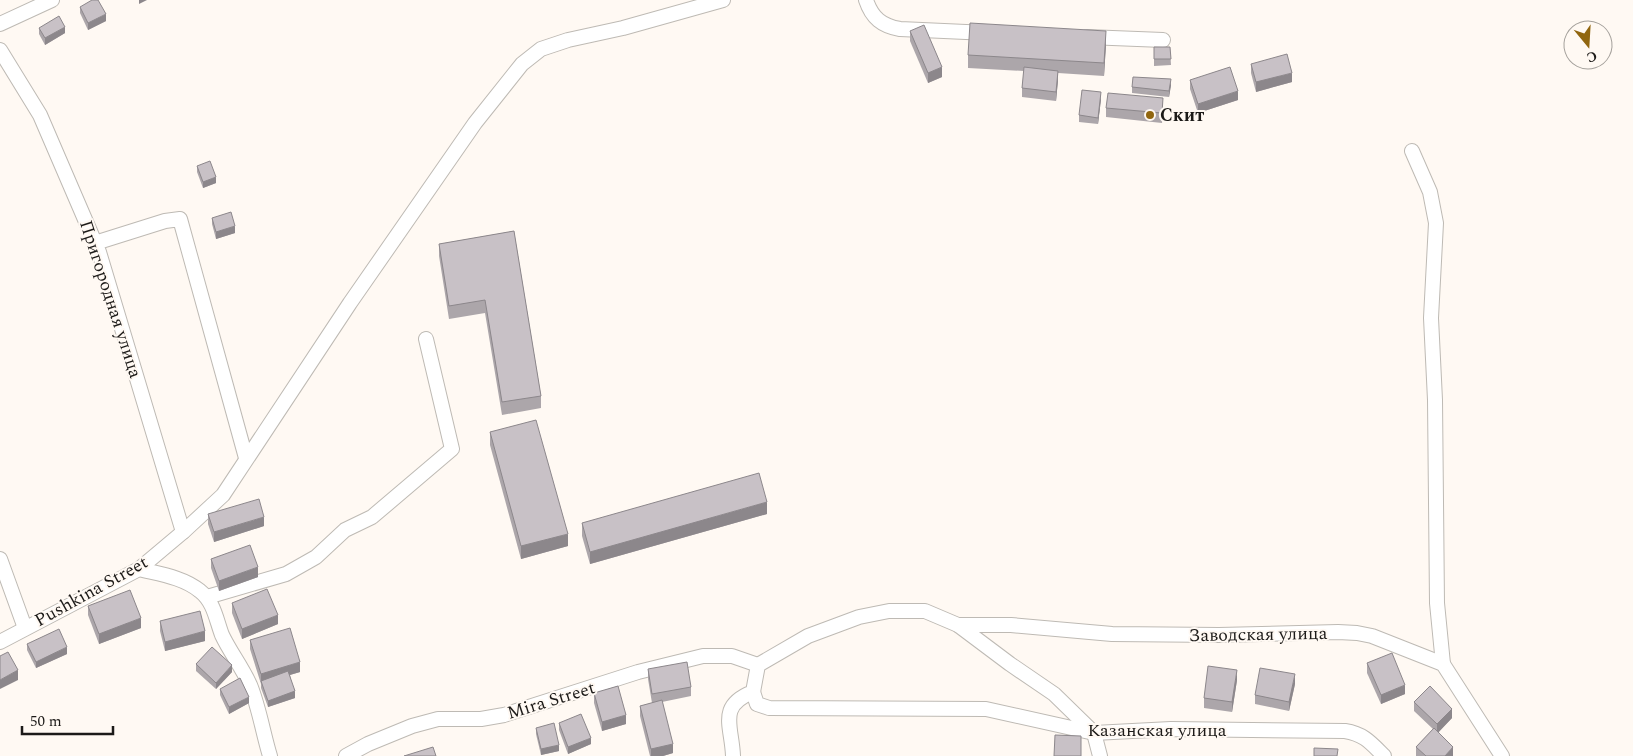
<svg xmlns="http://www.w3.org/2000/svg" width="1633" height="756" font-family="Spectral,serif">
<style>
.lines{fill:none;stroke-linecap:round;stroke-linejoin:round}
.minor-casing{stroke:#bebab4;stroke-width:16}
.minor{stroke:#fff;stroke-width:14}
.wall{fill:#aca6aa}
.shaded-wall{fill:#8c878b}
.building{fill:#c8c1c6;stroke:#8c878b}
.poi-dot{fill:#91660f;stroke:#fff9f3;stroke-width:2}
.labels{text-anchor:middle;stroke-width:4;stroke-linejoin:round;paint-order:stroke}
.poi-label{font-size:18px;font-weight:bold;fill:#1c1a18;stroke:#fff9f3;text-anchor:start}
.street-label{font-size:18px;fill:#1c1a18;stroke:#fff9f3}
</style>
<rect width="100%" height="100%" fill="#fff9f3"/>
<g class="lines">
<!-- minor casing -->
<g class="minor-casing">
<g id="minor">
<path d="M866,0c6,18 16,26 34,29l88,4"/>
<polyline points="0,24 52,0"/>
<polyline points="1087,37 1163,40"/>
<polyline points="0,50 40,115 99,252 183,532"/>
<polyline points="1412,151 1430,192 1436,223 1431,318 1435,400 1437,603 1443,664"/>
<polyline points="95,243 165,221 180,219 246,458"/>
<polyline points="0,559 25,628"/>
<path d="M139,569c20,5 44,8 61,22 14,11 16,28 22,44 8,17 20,32 28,50 9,22 13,48 20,71"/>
<polyline points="207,597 286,574 316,557 345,530 372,517 452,449 426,339"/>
<polyline points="958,625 1011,625 1112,634 1219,635 1338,632 1357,633 1372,636 1443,664 1502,756"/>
<polyline points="0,642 139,569 183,532 223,495 350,303 475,123 522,64 541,49 568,40 623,28 723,0"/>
<path d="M753,692l4,12 12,4 217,1 108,24 77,-4 174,2c19,3 26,12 39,25"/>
<polyline points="346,756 368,744 412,726 438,719 481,719 504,715 638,672 703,656 732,656 758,665"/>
<path d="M733,756c-1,-30 -16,-50 20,-64l5,-27 50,-29 51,-19 30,-6h36l33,14 52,39 44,30 40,39 6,23"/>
</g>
</g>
<!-- minor -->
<use href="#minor" class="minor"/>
</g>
<!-- wall -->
<g class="wall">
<polygon points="80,7 106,21 88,30 80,13"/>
<polygon points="39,28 65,33 45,45 39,34"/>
<polygon points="910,31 942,77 928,83 910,41"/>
<polygon points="1106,44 1104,76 1058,73 1058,80 1056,101 1022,97 1022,88 1024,71 968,68 968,55"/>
<polygon points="1154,47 1170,47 1171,65 1154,66"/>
<polygon points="1251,64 1292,82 1256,92 1251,73"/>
<polygon points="1190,80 1238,100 1198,113 1190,89"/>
<polygon points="1171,85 1169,97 1132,93 1132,87"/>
<polygon points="1101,99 1098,124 1079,122 1079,115"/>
<polygon points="1106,108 1163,108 1162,123 1106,117"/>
<polygon points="197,166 216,183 203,188 197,172"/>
<polygon points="212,218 235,233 216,239 212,224"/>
<polygon points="514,231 541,396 541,408 502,415 485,313 449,319 439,256 439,244"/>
<polygon points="490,432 568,546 521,559 490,445"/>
<polygon points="208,514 264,526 214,542 208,524"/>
<polygon points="767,514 590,564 582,536 582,523"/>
<polygon points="211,559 258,577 219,591 211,568"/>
<polygon points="232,603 278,624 242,639 232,613"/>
<polygon points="88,606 141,628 99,644 88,615"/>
<polygon points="160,621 205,641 165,651 160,631"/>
<polygon points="250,640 300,672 290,675 295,698 268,707 261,688 261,684 250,649"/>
<polygon points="27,644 67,654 36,668 27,650"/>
<polygon points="1367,663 1405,694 1381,704 1367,673"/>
<polygon points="196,664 232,672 216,689 196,671"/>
<polygon points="648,669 691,687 691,696 662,702 673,753 663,756 650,756 640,716 640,706 652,703 648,679"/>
<polygon points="1237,680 1232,712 1204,708 1204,698"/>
<polygon points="1295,684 1289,711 1255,704 1255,695"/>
<polygon points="220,689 249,703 229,714 220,695"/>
<polygon points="594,693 626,724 602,731 594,703"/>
<polygon points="1414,702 1452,718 1438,732 1453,756 1416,756 1416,747 1433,729 1414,711"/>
<polygon points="559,723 591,744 568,754 559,730"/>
<polygon points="536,728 559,751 541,755 536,734"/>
</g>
<!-- shaded-wall -->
<g class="shaded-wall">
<polygon points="139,0 147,0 139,4"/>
<polygon points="106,14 106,21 88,30 88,23"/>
<polygon points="65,27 65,33 45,45 45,38"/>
<polygon points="1106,31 1106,44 1104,76 1104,63"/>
<polygon points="942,67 942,77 928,83 928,73"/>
<polygon points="1058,71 1058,80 1056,101 1056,92"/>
<polygon points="1292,73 1292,82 1256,92 1256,82"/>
<polygon points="1171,79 1171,85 1169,97 1169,91"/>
<polygon points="1238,91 1238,100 1198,113 1198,104"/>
<polygon points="1101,92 1101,99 1098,124 1098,118"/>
<polygon points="1163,98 1163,108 1162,123 1162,113"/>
<polygon points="216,177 216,183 203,188 203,182"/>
<polygon points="235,226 235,233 216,239 216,232"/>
<polygon points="767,502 767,514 590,564 590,552"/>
<polygon points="264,517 264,526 214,542 214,532"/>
<polygon points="568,534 568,546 521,559 521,546"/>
<polygon points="258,567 258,577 219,591 219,581"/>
<polygon points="278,615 278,624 242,639 242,629"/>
<polygon points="141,618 141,628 99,644 99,634"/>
<polygon points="205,631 205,641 165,651 165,642"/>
<polygon points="67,647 67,654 36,668 36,662"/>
<polygon points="300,662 300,672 262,683 261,681 261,684 261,674"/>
<polygon points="232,665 232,672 216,689 216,683"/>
<polygon points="18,670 18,680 0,689 0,680"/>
<polygon points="1237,670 1237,680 1232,712 1232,702"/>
<polygon points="1295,674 1295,684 1289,711 1289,702"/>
<polygon points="1405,685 1405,694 1381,704 1381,695"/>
<polygon points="295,691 295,698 268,707 268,701"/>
<polygon points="249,697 249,703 229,714 229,707"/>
<polygon points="1452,709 1452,718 1437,734 1437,724"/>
<polygon points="626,715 626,724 602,731 602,722"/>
<polygon points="591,738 591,744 568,754 568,747"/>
<polygon points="673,744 673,753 663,756 651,756 651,749"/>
<polygon points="559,745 559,751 541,755 541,749"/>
<polygon points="1453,747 1453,756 1445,756"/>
</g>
<!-- building -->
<g class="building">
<polygon points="92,0 98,0 106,14 88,23 80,7"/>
<polygon points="59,16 65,27 45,38 39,28"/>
<polygon points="970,23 1106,31 1104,63 968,55"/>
<polygon points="924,25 942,67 928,73 910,31"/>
<polygon points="1154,47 1170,47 1171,59 1154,59"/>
<polygon points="1287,54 1292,73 1256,82 1251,64"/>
<polygon points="1024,67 1058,71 1056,92 1022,88"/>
<polygon points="1230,67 1238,91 1198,104 1190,80"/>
<polygon points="1133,77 1171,79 1169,91 1132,87"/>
<polygon points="1082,90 1101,92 1098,118 1079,115"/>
<polygon points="1108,93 1163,98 1162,113 1106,108"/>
<polygon points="210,161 216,177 203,182 197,166"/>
<polygon points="231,212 235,226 216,232 212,218"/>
<polygon points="514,231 541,396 502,402 485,300 449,306 439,244"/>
<polygon points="536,420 568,534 521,546 490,432"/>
<polygon points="759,473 767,502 590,552 582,523"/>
<polygon points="259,499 264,517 214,532 208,514"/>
<polygon points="250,545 258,567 219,581 211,559"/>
<polygon points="267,589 278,615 242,629 232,603"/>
<polygon points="130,590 141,618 99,634 88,606"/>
<polygon points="200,611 205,631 165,642 160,621"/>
<polygon points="290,628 300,662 261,674 250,640"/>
<polygon points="59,629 67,647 36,662 27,644"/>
<polygon points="212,647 232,665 216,683 196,664"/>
<polygon points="8,652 18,670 0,680 0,656"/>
<polygon points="1392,653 1405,685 1381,695 1367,663"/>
<polygon points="687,662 691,687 652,694 648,669"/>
<polygon points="1208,666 1237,670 1232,702 1204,698"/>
<polygon points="1260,668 1295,674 1289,702 1255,695"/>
<polygon points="288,671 295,691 268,701 261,681"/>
<polygon points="240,678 249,697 229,707 220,689"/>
<polygon points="618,686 626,715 602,722 594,693"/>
<polygon points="1430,686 1452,709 1437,724 1414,702"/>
<polygon points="662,700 673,744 651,749 640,706"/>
<polygon points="581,714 591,738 568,747 559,723"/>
<polygon points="554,723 559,745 541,749 536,728"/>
<polygon points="1434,728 1453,747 1445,756 1426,756 1416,747"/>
<polygon points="1055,735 1081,736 1081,756 1054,756"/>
<polygon points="433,747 436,756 404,756"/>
<polygon points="1314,748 1338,749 1337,756 1314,756"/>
</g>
<!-- markers -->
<circle class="poi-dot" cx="1150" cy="115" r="5"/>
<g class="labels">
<!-- poi labels -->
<g class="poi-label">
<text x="1160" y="121">Скит</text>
</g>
<!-- street labels -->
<g class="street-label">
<text transform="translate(111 299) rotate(72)" y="6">Пригородная улица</text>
<text transform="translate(91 591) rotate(-29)" y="6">Pushkina Street</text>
<text transform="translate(1258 634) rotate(-1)" y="6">Заводская улица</text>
<text transform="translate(551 700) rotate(-17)" y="6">Mira Street</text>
<text x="1157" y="736">Казанская улица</text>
</g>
</g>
<!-- north arrow -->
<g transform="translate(1588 45) rotate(162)"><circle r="24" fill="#fff9f3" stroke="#a4a09b"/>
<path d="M0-4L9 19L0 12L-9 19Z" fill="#91660f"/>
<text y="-8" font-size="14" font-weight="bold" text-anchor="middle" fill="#1c1a18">С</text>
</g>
<!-- scale -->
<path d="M22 726v8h91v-8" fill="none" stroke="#1c1a18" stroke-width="2.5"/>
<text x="30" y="726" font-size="15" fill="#1c1a18" stroke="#fff9f3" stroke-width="4" paint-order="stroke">50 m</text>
</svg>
